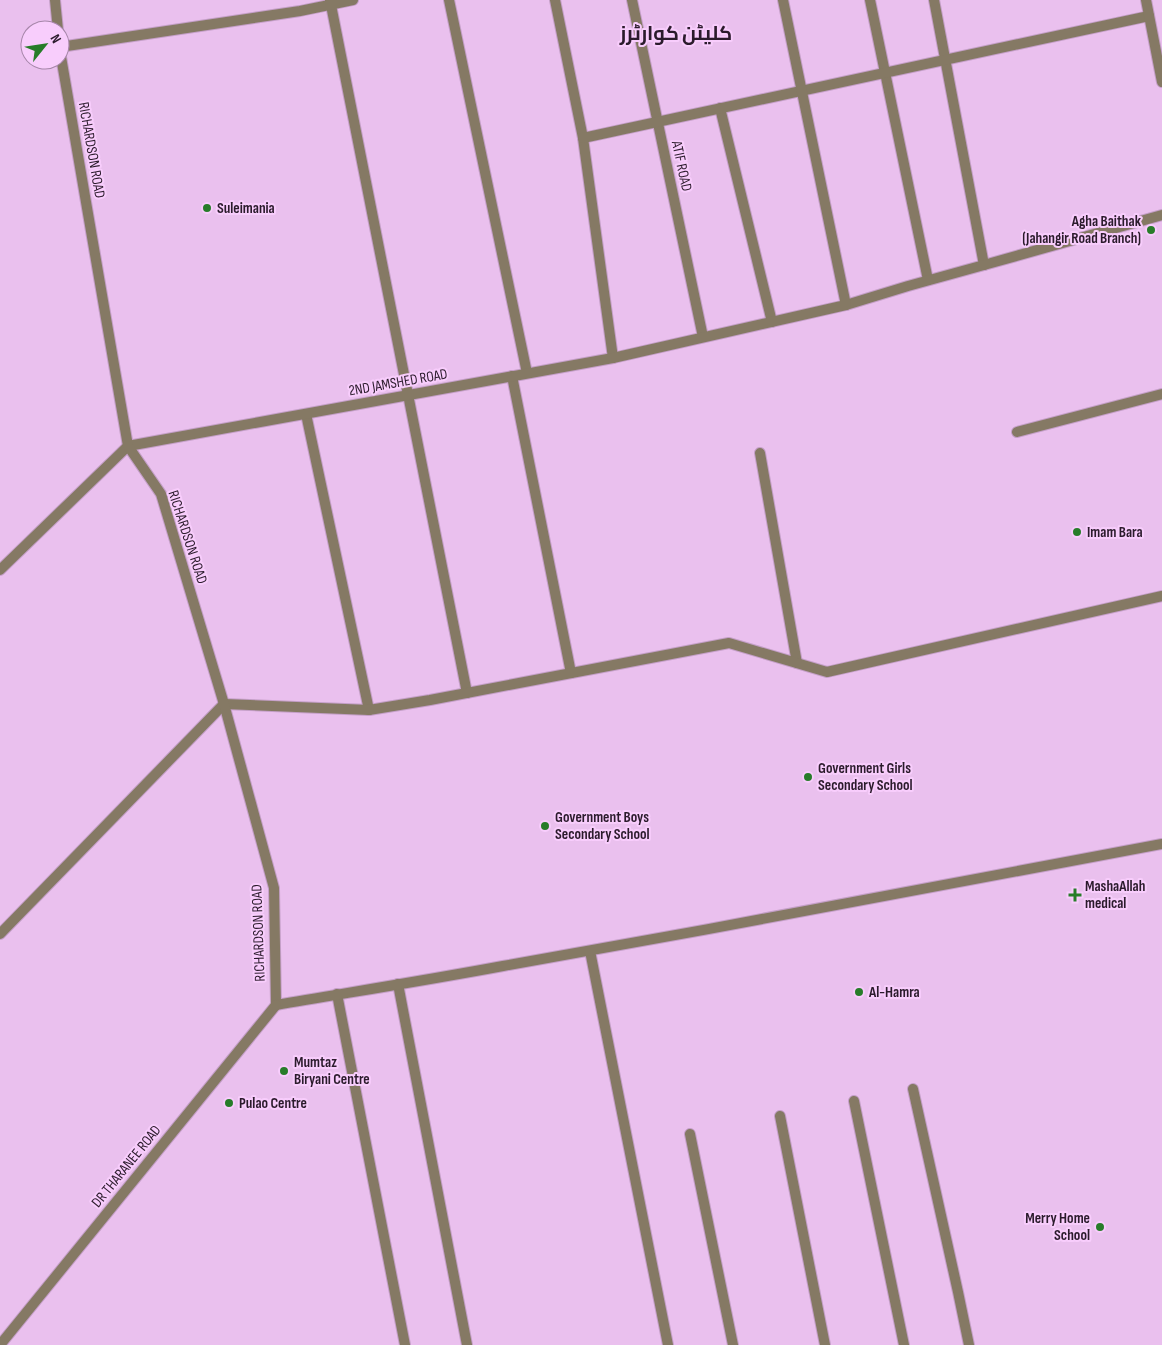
<svg xmlns="http://www.w3.org/2000/svg" width="1162" height="1345" font-family="'Sofia Sans Condensed',Cairo,sans-serif">
<style>
.lines{fill:none;stroke-linecap:round;stroke-linejoin:round}
.service-casing{stroke:#c49fc7;stroke-width:12}
.minor-casing{stroke:#c49fc7;stroke-width:12}
.tertiary-casing{stroke:#c49fc7;stroke-width:12}
.service{stroke:#857964;stroke-width:10}
.minor{stroke:#857964;stroke-width:10}
.tertiary{stroke:#857964;stroke-width:10}
.poi-dot{fill:#277c29;stroke:#f8cdfc;stroke-width:2}
.labels{text-anchor:middle;stroke-width:4;stroke-linejoin:round;paint-order:stroke}
.street-label{font-size:15px;fill:#2b1b2c;stroke:#f8cdfc}
.poi-label{font-size:15px;font-weight:bold;fill:#2b1b2c;stroke:#f8cdfc;text-anchor:start}
.district-label{font-size:20px;font-weight:bold;fill:#2b1b2c;stroke:#f8cdfc}
</style>
<rect width="100%" height="100%" fill="#eac0ee"/>
<g class="lines">
<!-- service casing -->
<g class="service-casing">
<g id="service">
<polyline points="330,0 467,693"/>
<polyline points="449,0 527,373"/>
<polyline points="555,0 583,138 613,358"/>
<polyline points="632,0 703,337"/>
<polyline points="870,0 928,280"/>
<polyline points="934,0 984,265"/>
<polyline points="720,108 772,322"/>
<polyline points="846,305 908,286 984,265 1162,215"/>
<polyline points="512,376 571,673"/>
<polyline points="306,414 369,710"/>
<polyline points="1017,432 1162,394"/>
<polyline points="760,453 797,663"/>
<polyline points="590,951 668,1345"/>
<polyline points="398,984 467,1345"/>
<polyline points="337,994 405,1345"/>
<polyline points="913,1089 958,1292 969,1345"/>
<polyline points="854,1101 904,1345"/>
<polyline points="780,1116 825,1345"/>
<polyline points="690,1134 733,1345"/>
</g>
</g>
<!-- minor casing -->
<g class="minor-casing">
<g id="minor">
<polyline points="60,47 300,11 353,0"/>
<polyline points="583,138 1149,16"/>
<polyline points="0,570 128,446 613,358 846,305 783,0"/>
<polyline points="0,934 224,704 369,710 430,700 729,643 827,672 1162,596"/>
</g>
</g>
<!-- tertiary casing -->
<g class="tertiary-casing">
<g id="tertiary">
<polyline points="55,0 58,30"/>
<polyline points="1146,0 1162,82"/>
<polyline points="60,51 128,446 161,494 224,704 274,888 276,1005"/>
<path d="M276,1005c76,-13 152,-25 227,-39 220,-39 440,-80 659,-122"/>
<polyline points="0,1345 276,1005"/>
</g>
</g>
<!-- service -->
<use href="#service" class="service"/>
<!-- minor -->
<use href="#minor" class="minor"/>
<!-- tertiary -->
<use href="#tertiary" class="tertiary"/>
</g>
<!-- markers -->
<g class="poi-dot">
<circle cx="207" cy="208" r="5"/>
<circle cx="1151" cy="230" r="5"/>
<circle cx="1077" cy="532" r="5"/>
<circle cx="808" cy="777" r="5"/>
<circle cx="545" cy="826" r="5"/>
<path d="M1072.5 887.5h5v5h5v5h-5v5h-5v-5h-5v-5h5z"/>
<circle cx="859" cy="992" r="5"/>
<circle cx="284" cy="1071" r="5"/>
<circle cx="229" cy="1103" r="5"/>
<circle cx="1100" cy="1227" r="5"/>
</g>
<g class="labels">
<!-- street labels -->
<g class="street-label">
<text transform="translate(92 150) rotate(80)" y="5">RICHARDSON ROAD</text>
<text transform="translate(682 166) rotate(78)" y="5">ATIF ROAD</text>
<text transform="translate(398 382) rotate(-10)" y="5">2ND JAMSHED ROAD</text>
<text transform="translate(188 537) rotate(72)" y="5">RICHARDSON ROAD</text>
<text transform="translate(258 933) rotate(-92)" y="5">RICHARDSON ROAD</text>
<text transform="translate(126 1166) rotate(-51)" y="5">DR THARANEE ROAD</text>
</g>
<!-- poi labels -->
<g class="poi-label">
<text x="217" y="213">Suleimania</text>
<text x="1141" y="226" text-anchor="end">Agha Baithak<tspan x="1141" dy="17">(Jahangir Road Branch)</tspan></text>
<text x="1087" y="537">Imam Bara</text>
<text x="818" y="773">Government Girls<tspan x="818" dy="17">Secondary School</tspan></text>
<text x="555" y="822">Government Boys<tspan x="555" dy="17">Secondary School</tspan></text>
<text x="1085" y="891">MashaAllah<tspan x="1085" dy="17">medical</tspan></text>
<text x="869" y="997">Al-Hamra</text>
<text x="294" y="1067">Mumtaz<tspan x="294" dy="17">Biryani Centre</tspan></text>
<text x="239" y="1108">Pulao Centre</text>
<text x="1090" y="1223" text-anchor="end">Merry Home<tspan x="1090" dy="17">School</tspan></text>
</g>
<!-- district labels -->
<g class="district-label">
<text x="676" y="40">کلیٹن کوارٹرز</text>
</g>
</g>
<!-- north arrow -->
<g transform="translate(45 45) rotate(60)"><circle r="24" fill="#f8cdfc" stroke="#a686a9"/>
<path d="M0-4L9 19L0 12L-9 19Z" fill="#277c29"/>
<text y="-8" font-size="14" font-weight="bold" text-anchor="middle" fill="#2b1b2c">N</text>
</g>
</svg>
